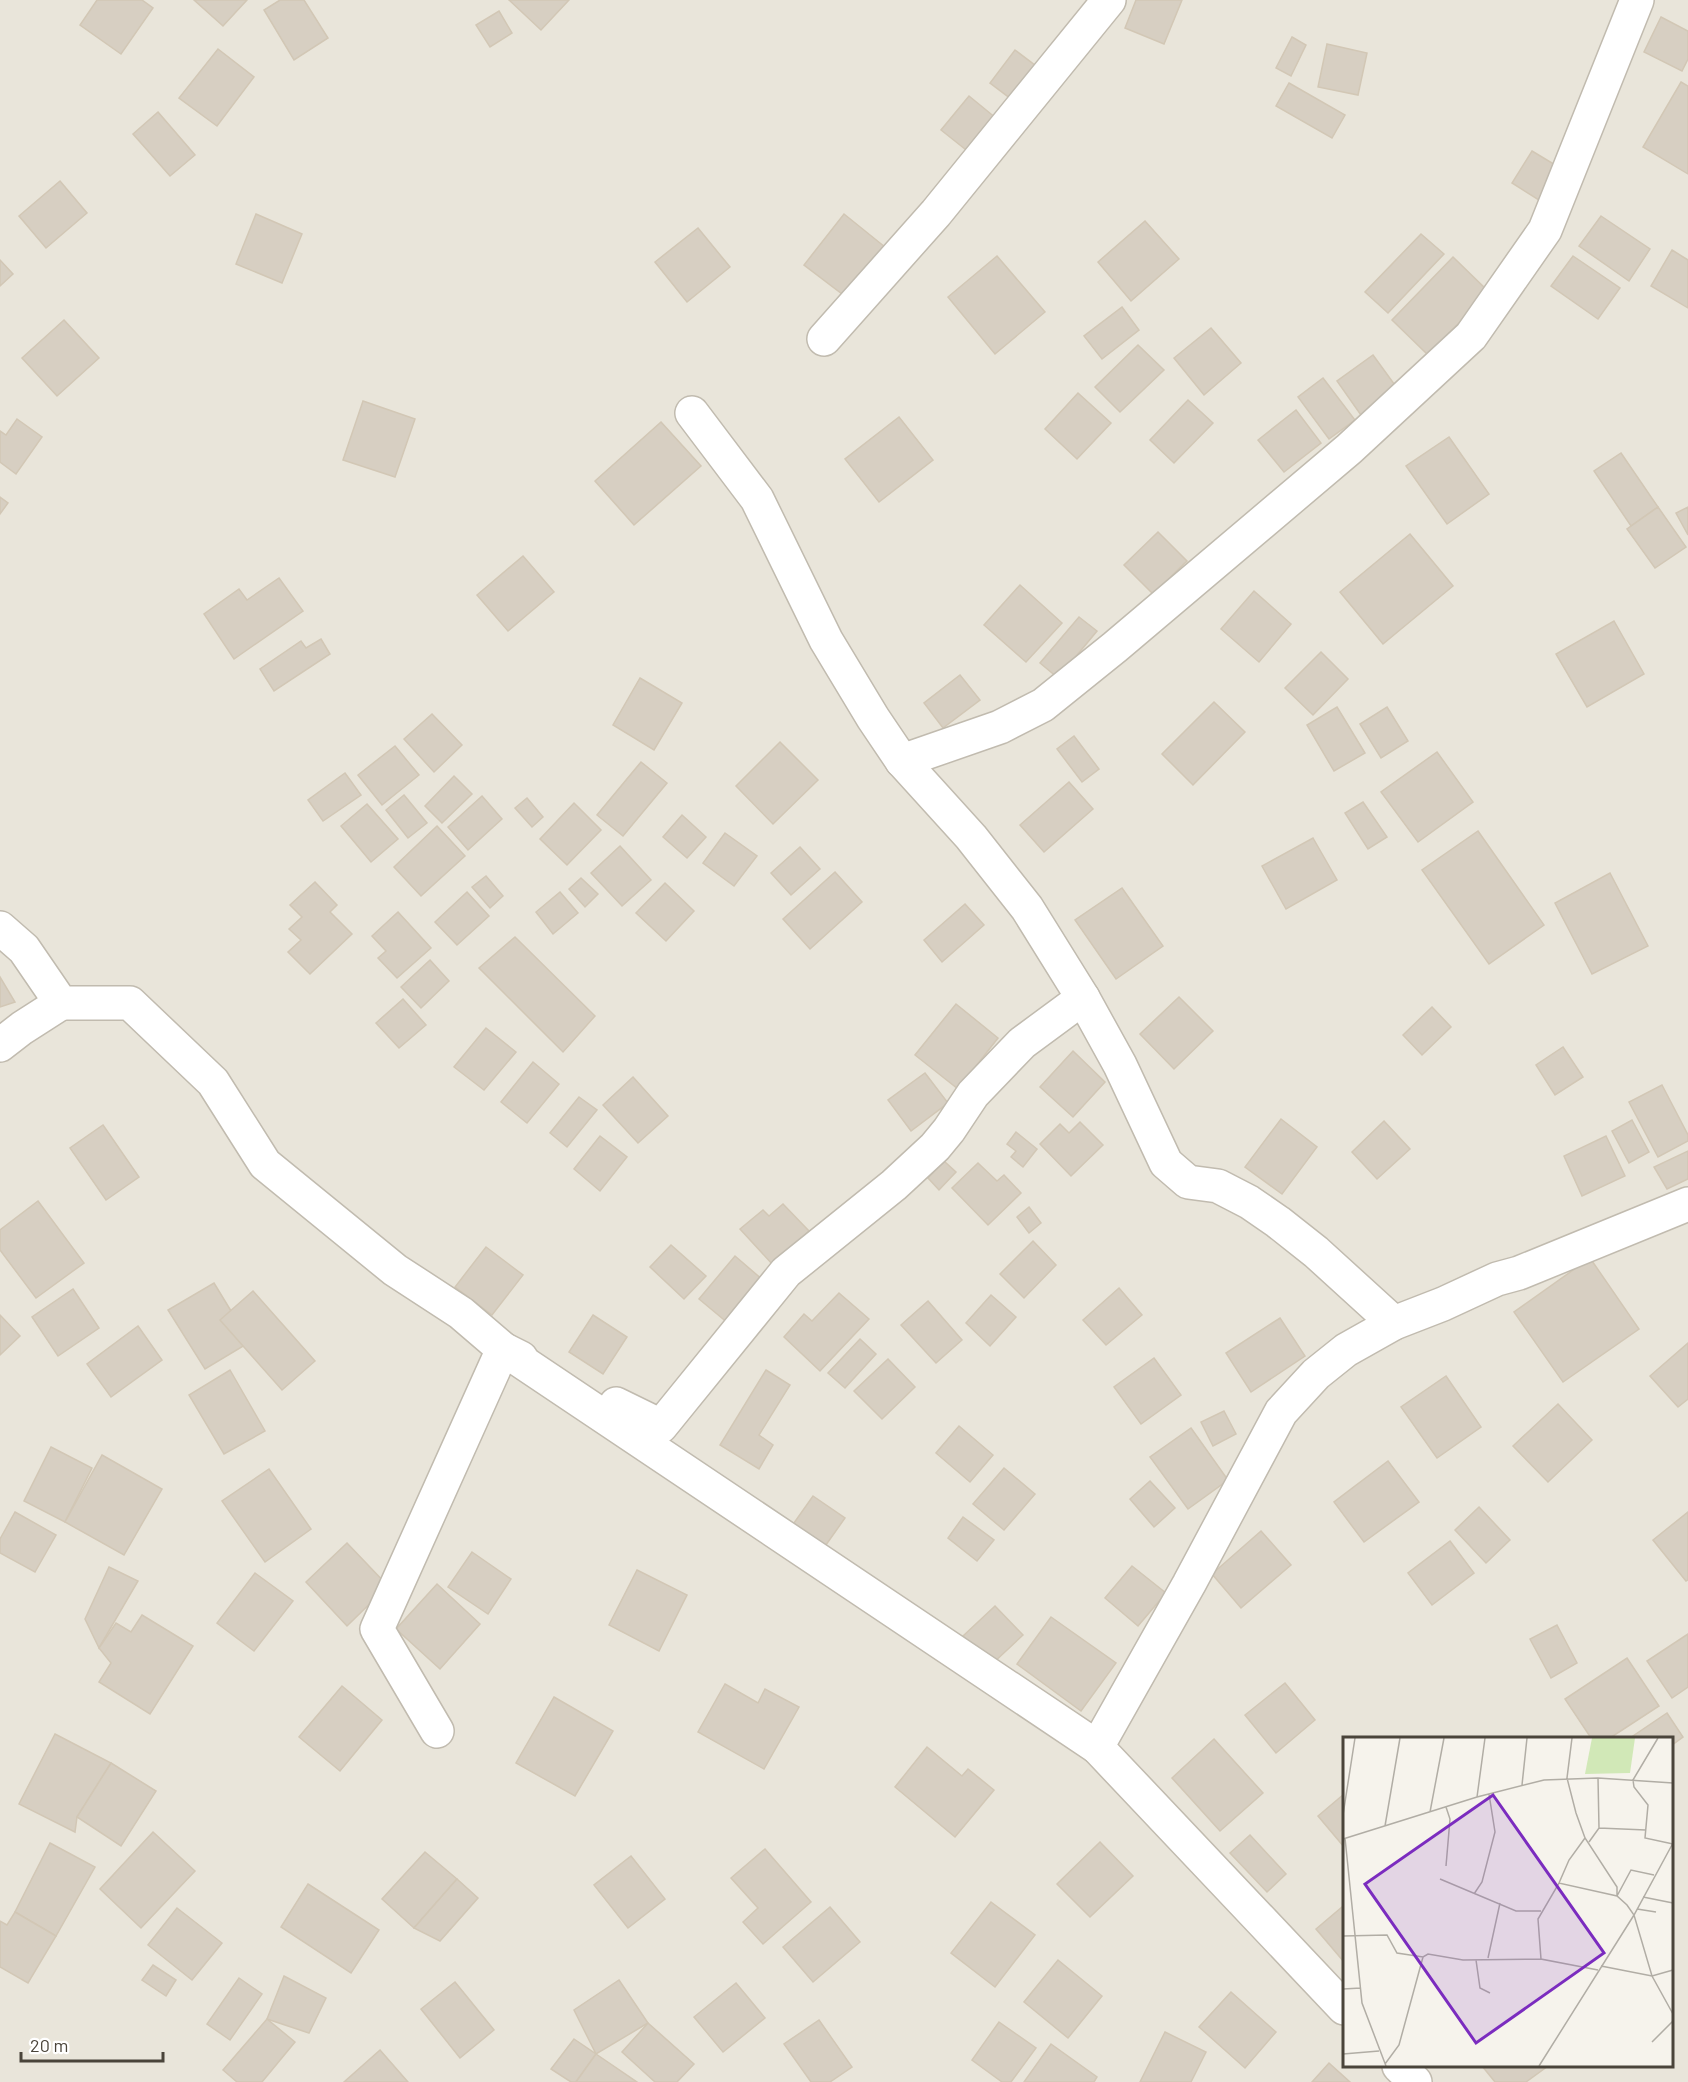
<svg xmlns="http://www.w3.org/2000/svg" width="1688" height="2082" font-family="Barlow,sans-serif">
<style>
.residential{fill:#e9e5da;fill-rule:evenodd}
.building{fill:#d7cfc2;stroke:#d2c7b5;stroke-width:1.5}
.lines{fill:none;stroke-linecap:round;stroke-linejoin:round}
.minor-casing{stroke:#c1bbaf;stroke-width:36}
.minor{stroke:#fff;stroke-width:33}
.inset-road{fill:none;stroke:#b1ada5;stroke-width:1.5}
.view{fill:#7b2cbf;fill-opacity:0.15;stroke:#7b2cbf;stroke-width:3}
.inset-edge{fill:none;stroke:#4a443a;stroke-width:3}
</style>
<rect width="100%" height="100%" fill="#f6f3ec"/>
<!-- residential -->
<path class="residential" d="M0,0h1688v2082h-1688zM1344,1738h328v328h-328z"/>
<!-- building -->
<g class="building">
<polygon points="97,0 142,0 153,8 121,54 80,25"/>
<polygon points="194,0 247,0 223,26"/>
<polygon points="280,0 304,0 328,38 294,60 264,10"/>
<polygon points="509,0 569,0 541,30"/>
<polygon points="1136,0 1182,0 1164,44 1125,28"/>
<polygon points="499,11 512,33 490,47 476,25"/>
<polygon points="1661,17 1688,31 1688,59 1682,71 1644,52"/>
<polygon points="1292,37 1306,45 1291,76 1276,68"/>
<polygon points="1327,44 1367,53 1358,95 1318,87"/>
<polygon points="218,49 254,77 217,126 179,98"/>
<polygon points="1015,50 1044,72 1019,105 990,83"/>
<polygon points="1681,82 1688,86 1688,174 1643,147"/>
<polygon points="1289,83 1345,115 1332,138 1276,106"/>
<polygon points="969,96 1002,123 975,157 941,130"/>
<polygon points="158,112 195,155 170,176 133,134"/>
<polygon points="1532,151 1562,169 1542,202 1512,183"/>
<polygon points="60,181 87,213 46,248 19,216"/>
<polygon points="256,214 302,234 282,283 236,264"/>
<polygon points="844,214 885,247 846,297 804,265"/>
<polygon points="1601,216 1650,249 1629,281 1579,246"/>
<polygon points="1145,221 1179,259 1131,301 1098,262"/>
<polygon points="698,228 730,267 687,302 655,262"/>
<polygon points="1421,234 1444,254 1388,313 1365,292"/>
<polygon points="1672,250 1688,260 1688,308 1651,286"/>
<polygon points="997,256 1045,312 995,354 948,297"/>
<polygon points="1573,256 1620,288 1598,319 1551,286"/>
<polygon points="1453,257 1489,292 1428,355 1392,320"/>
<polygon points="0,260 13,274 0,286"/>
<polygon points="1122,307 1139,330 1102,359 1084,336"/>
<polygon points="64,320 99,358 57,396 22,358"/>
<polygon points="1211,328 1241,363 1204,395 1174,358"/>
<polygon points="1138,345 1164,370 1120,412 1095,387"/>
<polygon points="1373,355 1400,392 1363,418 1337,381"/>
<polygon points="1323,378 1355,420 1329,439 1298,397"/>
<polygon points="1078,393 1111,423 1077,459 1045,429"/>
<polygon points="1188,400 1213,423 1174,463 1150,440"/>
<polygon points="363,401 415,419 395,477 343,460"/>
<polygon points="1296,410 1321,443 1284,472 1258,440"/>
<polygon points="899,417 933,460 879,502 845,459"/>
<polygon points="17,419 42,437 16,474 0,462 0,431 6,435"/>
<polygon points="661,422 701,466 634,525 595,481"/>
<polygon points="1449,437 1489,494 1447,524 1406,466"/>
<polygon points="1621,453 1658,507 1631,526 1594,471"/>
<polygon points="0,497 8,503 0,514"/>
<polygon points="1658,507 1686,547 1655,568 1627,529"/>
<polygon points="1688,507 1688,535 1676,513"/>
<polygon points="1158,532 1187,561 1153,594 1124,565"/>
<polygon points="1410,534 1453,586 1383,644 1340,592"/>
<polygon points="523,556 554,592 508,631 477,595"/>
<polygon points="279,578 303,611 234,659 204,614 239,589 247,600"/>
<polygon points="1020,585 1062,623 1026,662 984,625"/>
<polygon points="1254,591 1291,624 1259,662 1221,629"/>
<polygon points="1079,617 1097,631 1058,678 1040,663"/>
<polygon points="1614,621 1644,674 1587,707 1556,654"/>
<polygon points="321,639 330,654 274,691 260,669 301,641 306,648"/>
<polygon points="1321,652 1348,679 1313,715 1285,688"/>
<polygon points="960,675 980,700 943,728 924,703"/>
<polygon points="640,678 682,703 654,750 613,725"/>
<polygon points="1214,702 1245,732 1193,785 1162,754"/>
<polygon points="1337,707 1365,753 1334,771 1307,725"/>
<polygon points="1387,707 1408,741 1381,758 1360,724"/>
<polygon points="432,714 462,745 434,772 404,739"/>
<polygon points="1074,736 1099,769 1082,782 1057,749"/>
<polygon points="780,742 818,780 773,824 736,786"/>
<polygon points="395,746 419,775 382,805 358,775"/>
<polygon points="1437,752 1473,802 1418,842 1381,792"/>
<polygon points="641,762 667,783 623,836 597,815"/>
<polygon points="345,773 361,795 323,821 308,800"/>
<polygon points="454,776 472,794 442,823 425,806"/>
<polygon points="1069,782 1093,809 1044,852 1020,825"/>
<polygon points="404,795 427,823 408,838 386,810"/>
<polygon points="482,796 502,819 468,850 448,827"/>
<polygon points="527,798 543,817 532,827 515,808"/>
<polygon points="1363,802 1387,837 1368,849 1345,813"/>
<polygon points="574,803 601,830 567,865 540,839"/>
<polygon points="367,804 398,839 371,862 341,826"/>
<polygon points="682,815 706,837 687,858 663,837"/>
<polygon points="437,826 465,856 421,896 394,867"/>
<polygon points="1478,831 1544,925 1489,964 1422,870"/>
<polygon points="725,833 757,856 734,886 703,863"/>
<polygon points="1313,838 1337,880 1286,909 1262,866"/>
<polygon points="620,846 651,880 622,906 591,873"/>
<polygon points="800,847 820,869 791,895 771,873"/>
<polygon points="835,872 862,902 810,949 783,919"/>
<polygon points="1610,873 1648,946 1592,974 1555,903"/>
<polygon points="486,876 503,896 490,908 472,887"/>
<polygon points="581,878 598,894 585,907 569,889"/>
<polygon points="315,882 337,905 330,912 352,934 310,974 288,952 301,940 289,929 302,917 290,905"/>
<polygon points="665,883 694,911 666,941 636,913"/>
<polygon points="1122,888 1163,946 1116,979 1075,920"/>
<polygon points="467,892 489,916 457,945 435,922"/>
<polygon points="560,892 578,913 553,934 536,912"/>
<polygon points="965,904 984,925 942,962 924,940"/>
<polygon points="398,912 431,948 397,978 378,958 386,951 372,936"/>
<polygon points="515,937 595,1016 563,1052 479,968"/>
<polygon points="430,960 449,981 421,1008 401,987"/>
<polygon points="0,977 15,1002 0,1007"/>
<polygon points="1179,997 1213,1031 1174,1069 1140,1034"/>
<polygon points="403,999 426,1025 399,1048 376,1023"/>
<polygon points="956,1004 998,1038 958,1089 915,1055"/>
<polygon points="1432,1007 1451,1027 1422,1055 1403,1035"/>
<polygon points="486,1028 516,1052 484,1090 454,1067"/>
<polygon points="1563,1047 1583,1077 1555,1095 1536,1065"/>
<polygon points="1073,1051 1105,1082 1073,1117 1040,1087"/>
<polygon points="533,1062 559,1084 527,1123 501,1102"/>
<polygon points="925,1073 948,1103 911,1131 888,1100"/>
<polygon points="633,1077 668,1116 638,1143 603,1105"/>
<polygon points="1662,1085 1688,1135 1688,1141 1658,1157 1629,1102"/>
<polygon points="579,1097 597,1110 567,1147 550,1133"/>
<polygon points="1281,1119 1317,1147 1282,1194 1245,1167"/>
<polygon points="1632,1120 1649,1152 1629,1163 1612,1131"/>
<polygon points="1384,1121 1410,1149 1377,1179 1352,1152"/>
<polygon points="1080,1122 1103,1145 1071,1176 1040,1144 1060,1124 1069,1133"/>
<polygon points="103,1125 139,1177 106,1200 70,1148"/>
<polygon points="1016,1132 1037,1149 1023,1167 1011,1157 1016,1151 1007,1144"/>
<polygon points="600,1136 627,1157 600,1191 574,1169"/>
<polygon points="1606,1136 1625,1176 1582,1196 1564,1156"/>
<polygon points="1688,1151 1688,1179 1667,1189 1654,1167"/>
<polygon points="944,1161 956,1172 939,1190 928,1178"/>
<polygon points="978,1163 997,1181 1004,1175 1021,1193 988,1225 952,1188"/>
<polygon points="38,1201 84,1263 36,1298 0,1250 0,1230"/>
<polygon points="783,1204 809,1231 773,1265 740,1229 763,1210 769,1216"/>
<polygon points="1029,1207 1041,1223 1029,1233 1017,1217"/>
<polygon points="1033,1241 1056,1265 1024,1298 1000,1274"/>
<polygon points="671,1245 706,1276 684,1299 650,1267"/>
<polygon points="486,1247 523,1275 492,1315 455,1287"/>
<polygon points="735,1256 764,1281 729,1324 699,1299"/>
<polygon points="1590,1258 1639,1329 1563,1382 1514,1312"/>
<polygon points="214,1283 250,1342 205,1369 168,1310"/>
<polygon points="1119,1288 1142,1315 1106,1345 1083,1320"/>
<polygon points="73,1289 99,1328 58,1356 32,1317"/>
<polygon points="253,1291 315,1361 282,1390 220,1320"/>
<polygon points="839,1293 869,1319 820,1371 784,1337 804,1314 812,1321"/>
<polygon points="991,1295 1016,1317 990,1346 966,1323"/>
<polygon points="928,1301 962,1340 936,1363 901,1325"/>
<polygon points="0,1315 20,1336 0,1355"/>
<polygon points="593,1315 627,1337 603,1374 569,1352"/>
<polygon points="1280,1318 1305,1356 1251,1392 1226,1353"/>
<polygon points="138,1326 162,1360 111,1397 87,1364"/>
<polygon points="860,1339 876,1354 845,1388 828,1373"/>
<polygon points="1688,1343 1688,1399 1678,1407 1650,1376"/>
<polygon points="1154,1358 1181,1395 1141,1424 1114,1387"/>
<polygon points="888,1359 915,1387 882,1419 854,1391"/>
<polygon points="230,1370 265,1431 224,1454 189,1395"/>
<polygon points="766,1370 790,1385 759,1435 773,1445 759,1469 720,1445"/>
<polygon points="1446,1376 1481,1427 1437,1458 1401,1407"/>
<polygon points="1558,1404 1592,1440 1548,1482 1513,1446"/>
<polygon points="1224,1411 1236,1434 1213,1446 1201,1422"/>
<polygon points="959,1426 993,1455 970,1482 936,1453"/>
<polygon points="1191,1428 1228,1480 1188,1509 1150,1457"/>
<polygon points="51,1447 92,1468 65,1522 24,1501"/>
<polygon points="102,1455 162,1489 124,1555 65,1522"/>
<polygon points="1388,1461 1419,1502 1364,1542 1334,1502"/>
<polygon points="1004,1468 1035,1494 1004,1530 973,1504"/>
<polygon points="269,1469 311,1529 265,1562 222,1501"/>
<polygon points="1150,1481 1175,1508 1154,1527 1130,1499"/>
<polygon points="813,1496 845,1518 821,1552 789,1530"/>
<polygon points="1479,1507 1510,1540 1486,1563 1455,1530"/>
<polygon points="15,1512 56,1535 35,1572 0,1553 0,1539"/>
<polygon points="1688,1512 1688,1580 1686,1581 1653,1540"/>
<polygon points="963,1517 994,1540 977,1561 948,1538"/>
<polygon points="1261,1531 1291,1565 1241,1608 1212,1574"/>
<polygon points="1450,1541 1474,1573 1432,1605 1408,1573"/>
<polygon points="347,1543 388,1586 347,1626 306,1582"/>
<polygon points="472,1552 511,1579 488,1614 448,1587"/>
<polygon points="1132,1566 1166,1593 1138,1626 1105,1598"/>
<polygon points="109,1567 138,1581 99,1648 85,1619"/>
<polygon points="637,1570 687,1595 659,1651 609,1625"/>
<polygon points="255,1573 293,1601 254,1651 217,1623"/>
<polygon points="437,1584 480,1624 440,1669 396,1629"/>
<polygon points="995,1606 1023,1635 991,1665 963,1636"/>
<polygon points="142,1615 193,1646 150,1714 99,1682 111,1663 99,1648 116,1623 131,1632"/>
<polygon points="1051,1617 1116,1663 1081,1711 1017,1664"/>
<polygon points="1557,1625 1577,1663 1551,1678 1530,1639"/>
<polygon points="1688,1634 1688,1687 1672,1698 1647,1661"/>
<polygon points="1627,1658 1659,1706 1610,1738 1591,1738 1565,1699"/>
<polygon points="1285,1683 1315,1720 1276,1753 1245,1715"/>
<polygon points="725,1684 758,1703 765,1689 799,1707 764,1769 698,1732"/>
<polygon points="342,1686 382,1720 340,1771 299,1737"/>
<polygon points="554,1697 613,1731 575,1796 516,1763"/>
<polygon points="1667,1713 1683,1737 1672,1745 1672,1738 1630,1738"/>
<polygon points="55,1734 111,1763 77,1817 75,1832 19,1804"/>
<polygon points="1214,1739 1263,1793 1220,1831 1172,1778"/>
<polygon points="927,1747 962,1776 968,1769 994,1790 955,1837 895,1787"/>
<polygon points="111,1763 156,1791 121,1846 77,1817"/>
<polygon points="1344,1794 1344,1847 1318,1816"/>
<polygon points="153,1832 195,1871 141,1928 100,1889"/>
<polygon points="1250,1835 1286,1874 1267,1892 1230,1853"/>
<polygon points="1100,1842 1133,1876 1090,1917 1057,1884"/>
<polygon points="50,1843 95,1867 56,1936 15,1912"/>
<polygon points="765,1849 811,1902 763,1944 743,1922 758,1908 731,1878"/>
<polygon points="425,1852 457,1879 414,1928 382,1899"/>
<polygon points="631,1856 665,1899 628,1928 594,1885"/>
<polygon points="457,1879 478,1898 440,1941 414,1928"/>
<polygon points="308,1884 379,1930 351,1973 281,1927"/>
<polygon points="991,1902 1035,1935 995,1987 951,1953"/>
<polygon points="830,1907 860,1942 813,1982 783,1947"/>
<polygon points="1342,1907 1344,1909 1344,1962 1316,1929"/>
<polygon points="177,1908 222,1943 192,1980 148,1945"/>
<polygon points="15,1912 56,1936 28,1983 0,1967 0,1921 7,1925"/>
<polygon points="1058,1960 1102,1996 1068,2038 1024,2002"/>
<polygon points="153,1965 176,1980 166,1996 142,1980"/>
<polygon points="284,1976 326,1998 309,2033 267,2019"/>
<polygon points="239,1978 262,1994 230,2040 207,2024"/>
<polygon points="619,1980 648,2023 596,2054 574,2010"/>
<polygon points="455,1982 494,2030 460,2058 421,2009"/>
<polygon points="736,1983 765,2018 723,2052 694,2017"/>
<polygon points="1231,1992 1276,2032 1245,2068 1199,2027"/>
<polygon points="267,2019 295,2042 262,2082 237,2082 223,2070"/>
<polygon points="819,2020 852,2067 830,2082 811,2082 784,2044"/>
<polygon points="999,2022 1036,2048 1011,2082 1002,2082 972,2060"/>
<polygon points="648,2023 694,2064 677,2082 655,2082 622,2052"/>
<polygon points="1165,2032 1206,2052 1191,2082 1140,2082"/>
<polygon points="574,2039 596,2054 576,2082 571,2082 551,2069"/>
<polygon points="1051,2044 1097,2077 1094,2082 1024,2082"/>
<polygon points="380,2050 408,2082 344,2082"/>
<polygon points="596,2054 637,2082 576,2082"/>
<polygon points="1329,2063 1350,2082 1312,2082"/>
<polygon points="1482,2066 1548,2066 1526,2082 1495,2082"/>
</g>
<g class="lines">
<!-- minor casing -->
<g class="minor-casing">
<g id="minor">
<polyline points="824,339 936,213 1109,0"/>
<polyline points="692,413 757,499 826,640 873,718 902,761 971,837 1027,908 1083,998 1120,1065 1166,1163 1188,1182 1218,1186 1249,1202 1278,1222 1316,1252 1394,1323"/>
<polyline points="902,761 1000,727 1043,705 1115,647 1349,449 1471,336 1545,230 1637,0"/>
<polyline points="0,928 24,949 61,1003 130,1003 213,1082 265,1164 395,1270 461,1313 503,1349 1097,1747"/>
<polyline points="0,1045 22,1028 61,1003"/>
<polyline points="616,1404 661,1426 786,1272 894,1185 935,1147 949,1130 973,1094 1022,1043 1083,998"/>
<polyline points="437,1731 377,1629 503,1349 521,1358"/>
<polyline points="1344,2008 1097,1747 1189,1584 1281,1412 1316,1374 1346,1350 1394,1323 1443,1304 1497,1279 1519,1273 1688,1204"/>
<polyline points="1399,2066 1415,2082"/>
</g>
</g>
<!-- minor -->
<use href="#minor" class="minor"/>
</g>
<!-- overview -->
<g transform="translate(1343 1737)">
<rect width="330" height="330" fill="#f6f3ec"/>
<path d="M249,1h43l-5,35 -45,1z" fill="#d1e8b7"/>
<path class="inset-road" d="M229,1l-5,40 9,35 9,25 32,49v9l14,-26 23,5M315,1l-25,42 1,7 14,18 -3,33 28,6M255,41l1,50M179,48l5,-47M134,60l8,-59M103,70l4,12 -4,47M87,75l14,-74M0,78l12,-77M42,89l15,-88M2,101l17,165 24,63M0,102l134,-42 67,-17 54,-2 75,5M246,105l10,-14 47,2M97,142l76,32h25M216,146l10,-23 16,-22M131,157l8,-12 13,-50 -6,-38M300,160l30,6M294,172l19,3M0,199l44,-1 10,18 26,4 5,-3 35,6 78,-1M145,221l12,-55M133,223l4,28 10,5M258,229l51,10 21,-6M255,233l-57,-11 -3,-40 21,-36 58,13 10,9 7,10 18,61 21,38M0,252l18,-1M309,305l21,-21M0,317l36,-3M42,327l14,-19 24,-88M196,329l95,-151 39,-72"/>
<path class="view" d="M150,58l111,158 -128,90 -111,-159z"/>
<rect width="330" height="330" class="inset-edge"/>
</g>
<!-- scale -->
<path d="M21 2052v9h142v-9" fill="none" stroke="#4a443a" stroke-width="3"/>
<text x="30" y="2052" font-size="18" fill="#4a443a" stroke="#ffffff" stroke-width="4.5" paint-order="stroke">20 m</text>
</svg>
